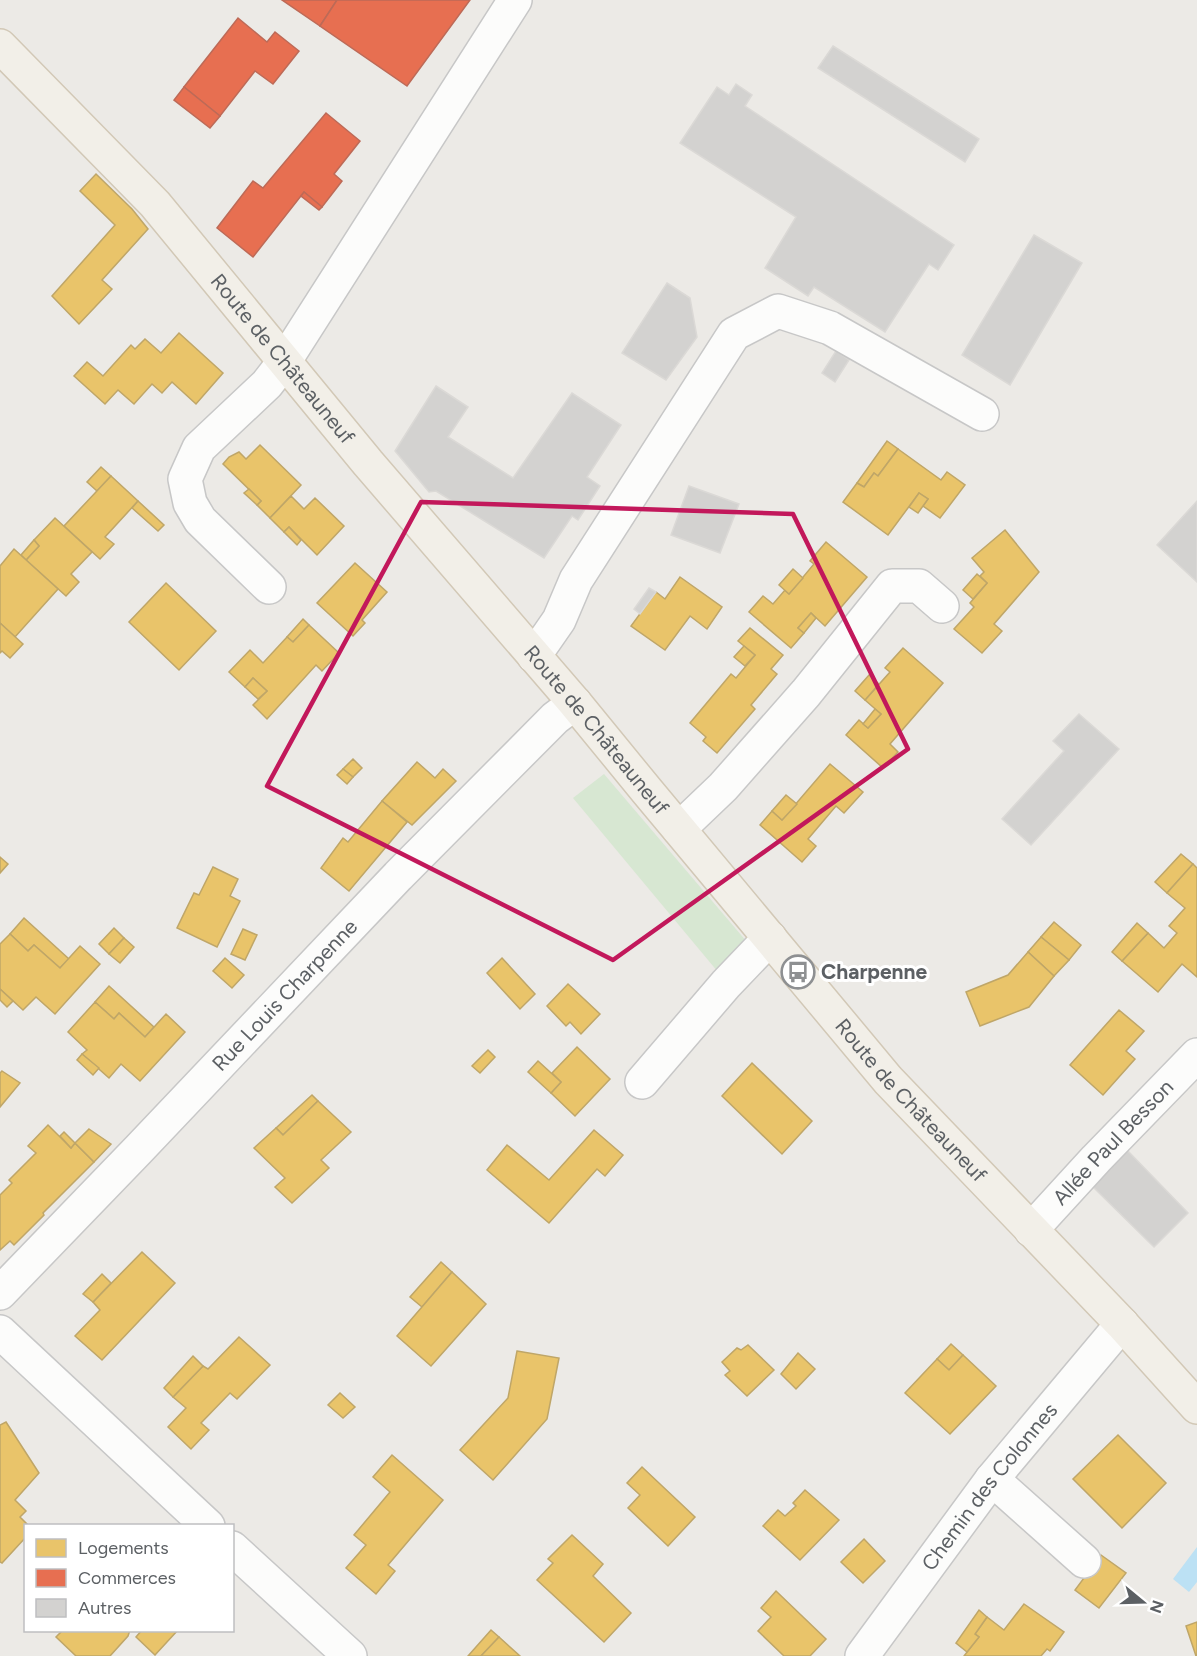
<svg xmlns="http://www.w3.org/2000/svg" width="1197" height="1656" font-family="Figtree,sans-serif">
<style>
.green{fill:#d7e7d2}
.water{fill:#bce1f4}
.homes{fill:#e9c46a;stroke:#bfa668;stroke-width:1.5}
.shops{fill:#e76f51;stroke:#bd6a57;stroke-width:1.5}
.building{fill:#d3d2d0;stroke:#dbd9d6;stroke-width:1.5}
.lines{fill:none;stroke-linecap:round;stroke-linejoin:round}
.minor-casing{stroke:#c7c7c7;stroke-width:36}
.major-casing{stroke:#d2c8b6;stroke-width:36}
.minor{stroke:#fcfcfb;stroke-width:33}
.major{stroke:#f2efe8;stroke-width:33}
.marked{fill:none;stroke:#c2185b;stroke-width:4.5;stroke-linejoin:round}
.labels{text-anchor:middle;stroke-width:6;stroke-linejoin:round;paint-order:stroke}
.street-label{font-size:21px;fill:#5c6064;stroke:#fff}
.poi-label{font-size:21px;font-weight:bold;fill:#5c6064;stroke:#fff;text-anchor:start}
</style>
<rect width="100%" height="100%" fill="#eceae6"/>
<!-- green -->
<polygon class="green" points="604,774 747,942 718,972 573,798"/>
<!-- water -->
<polygon class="water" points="1197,1547 1197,1582 1189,1592 1173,1579"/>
<!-- homes -->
<g class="homes">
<polygon points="96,174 132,209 148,229 102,280 112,289 79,324 52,296 115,225 80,191"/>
<polygon points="179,333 223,373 196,404 172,382 162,393 152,384 134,404 118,390 105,404 74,376 87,362 103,376 131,345 135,349 145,339 161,353"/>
<polygon points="887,441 898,449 878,476 874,473 864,487 857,483"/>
<polygon points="260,445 301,485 270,518 257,505 261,501 223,464 229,457 239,452 246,459"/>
<polygon points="898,449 941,480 947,472 965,485 940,518 923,506 928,499 919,493 888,535 843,502 857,483 864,487 874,473 878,476"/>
<polygon points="101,467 111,476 97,491 87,482"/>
<polygon points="111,476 138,501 105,537 114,544 100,559 64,526"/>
<polygon points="249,489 261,501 257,505 244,493"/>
<polygon points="919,493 928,499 918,513 909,507"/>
<polygon points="291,496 304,509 315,498 344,526 317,555 289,527 284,532 270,518"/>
<polygon points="138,501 164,525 158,531 132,508"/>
<polygon points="55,518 92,552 71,574 79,582 66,596 26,560 39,546 34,540"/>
<polygon points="289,527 301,540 297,545 284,532"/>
<polygon points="1005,530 1039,572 994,624 1002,631 982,653 954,629 974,607 970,603 987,583 980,576 984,572 972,558"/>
<polygon points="34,540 39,546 26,560 21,555"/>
<polygon points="826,542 867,577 825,626 811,613 798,628 804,633 791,648 749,612 763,596 773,604 785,590 789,594 814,564 810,561"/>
<polygon points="14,549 58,589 15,637 0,623 0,566"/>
<polygon points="355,563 387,592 362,620 365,623 353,636 317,603"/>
<polygon points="793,569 803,578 789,594 779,585"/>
<polygon points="977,574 987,583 973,599 963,590"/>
<polygon points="680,577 722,607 707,629 690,616 665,650 631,626 656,592 665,599"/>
<polygon points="166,583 216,631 179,670 129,622"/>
<polygon points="811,613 816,618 804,633 798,628"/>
<polygon points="303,619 309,625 293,642 287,637"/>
<polygon points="0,623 23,644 10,658 2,651 0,653"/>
<polygon points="309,625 339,653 322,671 316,665 267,719 253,705 267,691 253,678 245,687 229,672 250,650 263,663 287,637 293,642"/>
<polygon points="750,628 783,655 771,669 777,674 751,705 755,709 717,753 703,741 706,737 690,723 731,674 736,678 755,655 738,641"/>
<polygon points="744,646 755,655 745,666 734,657"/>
<polygon points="903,648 943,683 890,744 898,752 883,768 846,735 859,720 868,728 881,714 865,700 890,672 885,668"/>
<polygon points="869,675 879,684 865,700 855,691"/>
<polygon points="253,678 267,691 258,699 245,687"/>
<polygon points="875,709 881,714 868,728 863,724"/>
<polygon points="353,759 362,768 353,777 343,769"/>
<polygon points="417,762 435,778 443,769 456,781 412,825 382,801"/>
<polygon points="830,764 863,792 844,813 836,806 808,839 816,846 802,862 760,825 772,811 782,820"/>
<polygon points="343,769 353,777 347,784 337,775"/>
<polygon points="786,795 797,804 782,820 772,811"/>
<polygon points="382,801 407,822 349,891 321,868 343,838 348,842"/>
<polygon points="1181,854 1193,864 1167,893 1155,882"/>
<polygon points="0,857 8,864 0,873"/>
<polygon points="1193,864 1197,868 1197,977 1182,964 1158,992 1122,961 1148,933 1164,948 1177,933 1169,926 1185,908 1167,893"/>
<polygon points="213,867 238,879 230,896 240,901 217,947 177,928 194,893 199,895"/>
<polygon points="24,918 69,959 60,968 34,945 28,951 10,934"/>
<polygon points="1054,922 1081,945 1069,960 1041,937"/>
<polygon points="1137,923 1148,933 1122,961 1112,952"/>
<polygon points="114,928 124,938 109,954 99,944"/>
<polygon points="243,929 257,935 245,960 231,954"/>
<polygon points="10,934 28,951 34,945 60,968 80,946 100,964 55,1014 36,997 23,1010 0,989 0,944"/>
<polygon points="1041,937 1069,960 1054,976 1028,952"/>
<polygon points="124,938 134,947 120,963 109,954"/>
<polygon points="1028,952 1054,976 1029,1007 980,1026 966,992 1008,975"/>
<polygon points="225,958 244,975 232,988 213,971"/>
<polygon points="502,958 535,994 520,1009 487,973"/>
<polygon points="568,984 600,1014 581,1034 570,1022 566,1026 547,1006"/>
<polygon points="109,986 154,1027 145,1037 119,1013 114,1019 95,1002"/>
<polygon points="0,989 13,1001 7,1007 0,1000"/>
<polygon points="95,1002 114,1019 119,1013 145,1037 166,1014 185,1032 140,1081 121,1064 109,1078 82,1054 87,1050 68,1032"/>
<polygon points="1119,1010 1144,1031 1126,1051 1135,1059 1103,1095 1070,1065"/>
<polygon points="577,1047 610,1079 575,1116 551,1093 561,1082 552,1073"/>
<polygon points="488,1050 495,1057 480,1073 472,1066"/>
<polygon points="82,1054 99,1068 93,1075 77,1060"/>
<polygon points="538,1061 561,1082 551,1093 528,1072"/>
<polygon points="752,1063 812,1121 782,1154 722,1096"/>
<polygon points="2,1071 20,1083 0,1107 0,1073"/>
<polygon points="312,1095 318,1101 283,1135 276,1128"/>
<polygon points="318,1101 351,1132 321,1160 329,1168 292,1203 275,1187 285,1178 254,1148 276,1128 283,1135"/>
<polygon points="48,1125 71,1148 75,1143 94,1162 43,1213 44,1215 14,1245 10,1241 0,1250 0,1195 12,1183 9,1180 36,1153 28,1146"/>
<polygon points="89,1129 111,1144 94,1162 75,1143"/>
<polygon points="594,1130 623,1155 605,1176 597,1169 549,1223 487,1170 507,1145 549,1180"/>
<polygon points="64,1132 75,1143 71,1148 60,1136"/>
<polygon points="142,1252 175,1283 102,1360 75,1336 100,1310 93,1302"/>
<polygon points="441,1262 452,1272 422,1307 410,1297"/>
<polygon points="452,1272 486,1304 431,1366 397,1336"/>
<polygon points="102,1274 111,1283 93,1302 83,1294"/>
<polygon points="239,1337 270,1365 237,1399 230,1393 201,1423 209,1430 191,1449 168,1427 186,1408 173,1397 203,1366 208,1369"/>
<polygon points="951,1344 963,1355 949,1370 937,1359"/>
<polygon points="748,1345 774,1370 747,1396 725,1375 730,1371 722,1362 737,1348 741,1350"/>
<polygon points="517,1351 559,1358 547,1419 493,1480 460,1450 508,1398"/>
<polygon points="798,1353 815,1369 796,1389 781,1374"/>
<polygon points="963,1355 996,1386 950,1434 905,1393 937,1359 949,1370"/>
<polygon points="193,1356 203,1366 173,1397 164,1388"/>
<polygon points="340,1393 355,1407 343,1418 328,1405"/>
<polygon points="6,1422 39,1473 15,1500 26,1511 20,1517 29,1526 26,1526 26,1537 2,1563 0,1562 0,1425"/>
<polygon points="1118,1435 1166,1483 1122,1528 1073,1479"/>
<polygon points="392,1455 443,1500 388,1565 395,1571 376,1594 346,1568 366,1545 354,1535 390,1492 373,1477"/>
<polygon points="642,1467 695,1517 668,1546 628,1508 640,1495 627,1483"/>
<polygon points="805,1490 839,1520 800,1560 763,1526 778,1510 785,1516 796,1506 793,1503"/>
<polygon points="572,1535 603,1564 593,1576 631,1613 604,1642 537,1580 553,1563 548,1559"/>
<polygon points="864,1539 885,1561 863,1583 841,1562"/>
<polygon points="1101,1555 1126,1573 1099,1608 1075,1590"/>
<polygon points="776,1591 826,1639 810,1656 784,1656 758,1631 771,1617 761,1608"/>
<polygon points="1024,1604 1064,1632 1050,1651 1047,1649 1041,1656 964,1656 979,1637 975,1634 987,1617 1004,1630"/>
<polygon points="979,1610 987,1617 975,1634 979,1637 967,1652 956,1643"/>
<polygon points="1197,1622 1197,1656 1196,1656 1186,1626"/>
<polygon points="63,1630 130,1630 128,1636 110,1656 76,1656 56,1637"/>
<polygon points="142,1630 178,1630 155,1655 136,1637"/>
<polygon points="491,1630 499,1637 481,1656 468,1656"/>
<polygon points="499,1637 520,1656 481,1656"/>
</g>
<!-- shops -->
<g class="shops">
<polygon points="282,0 337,0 320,26"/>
<polygon points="337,0 470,0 407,86 320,26"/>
<polygon points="238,18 267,42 275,32 299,51 273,84 255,71 220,116 184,87"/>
<polygon points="184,87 220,116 210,128 174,100"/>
<polygon points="326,113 360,141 334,174 342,181 322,207 304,192 253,257 217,228 253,181 263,188"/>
<polygon points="304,192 322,207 319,210 301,196"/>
</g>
<!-- building -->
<g class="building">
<polygon points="833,46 979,139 965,162 818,68"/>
<polygon points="736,84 752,95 745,106 954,245 938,270 929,264 885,332 814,287 808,296 765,268 796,217 680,143 717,87 729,95"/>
<polygon points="1034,235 1082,263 1010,385 962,355"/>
<polygon points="667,283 690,298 697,337 666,380 622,353"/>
<polygon points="836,351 849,360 835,382 822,373"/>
<polygon points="436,386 468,407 448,437 513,478 572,393 621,425 587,477 600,486 578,520 572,516 544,558 436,491 429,492 395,451"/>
<polygon points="689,486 739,504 720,553 671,535"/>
<polygon points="1197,501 1197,582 1157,545"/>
<polygon points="649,588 656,592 640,614 634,609"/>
<polygon points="1079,714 1119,749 1031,845 1002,819 1064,751 1053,741"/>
<polygon points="1126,1149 1188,1213 1154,1247 1090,1184"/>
</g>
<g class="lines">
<!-- minor casing -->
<g class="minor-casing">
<g id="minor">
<polyline points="269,587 200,520 190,503 185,479 199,448 267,384 284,362 515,0"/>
<polyline points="534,656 559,620 576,580 734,334 778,311 830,328 982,414"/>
<polyline points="679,829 723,787 806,693 892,586 919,586 942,606"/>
<polyline points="642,1082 726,984 770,938"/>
<path id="s1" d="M1031,1230l65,-71 101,-104"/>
<path id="s2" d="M0,1293l139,-144 259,-273 157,-158 20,-15"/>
<polyline points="0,1332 208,1526"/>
<polyline points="992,1479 1084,1561"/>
<polyline points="232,1548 350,1656"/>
<path id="s3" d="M862,1656l130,-177 130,-155"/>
</g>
</g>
<!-- major casing -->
<g class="major-casing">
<g id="major">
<path id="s4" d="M0,46l155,158 213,259 207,240 72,88 241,289 234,244 75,83"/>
</g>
</g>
<!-- minor -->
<use href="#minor" class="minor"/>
<!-- major -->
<use href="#major" class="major"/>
</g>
<!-- marked area -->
<path class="marked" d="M421,502l372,12 115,235 -295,211 -346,-174z"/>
<!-- icons -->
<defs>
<g id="bus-ring" transform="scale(1.725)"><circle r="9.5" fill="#fff" stroke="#8e9092" stroke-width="1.5"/><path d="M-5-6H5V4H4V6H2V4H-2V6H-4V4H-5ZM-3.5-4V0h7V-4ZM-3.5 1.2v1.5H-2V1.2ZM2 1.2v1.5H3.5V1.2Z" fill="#8e9092"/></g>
</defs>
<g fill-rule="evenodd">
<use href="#bus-ring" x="798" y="972"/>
</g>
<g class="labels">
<!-- street labels -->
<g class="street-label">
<text dy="7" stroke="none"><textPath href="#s4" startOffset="422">Route de Châteauneuf</textPath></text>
<text dy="7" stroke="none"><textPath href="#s4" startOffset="908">Route de Châteauneuf</textPath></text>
<text dy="7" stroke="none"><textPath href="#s2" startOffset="412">Rue Louis Charpenne</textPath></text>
<text dy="7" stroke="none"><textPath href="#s4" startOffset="1394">Route de Châteauneuf</textPath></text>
<text dy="7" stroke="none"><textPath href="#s1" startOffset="120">Allée Paul Besson</textPath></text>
<text dy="7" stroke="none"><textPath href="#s3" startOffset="212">Chemin des Colonnes</textPath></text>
</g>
<!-- poi labels -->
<g class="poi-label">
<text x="821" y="979">Charpenne</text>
</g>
</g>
<!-- legend -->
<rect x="24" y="1524" width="210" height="108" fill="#ffffff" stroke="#bebfc1" stroke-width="1.5"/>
<rect x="36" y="1539" width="30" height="18" fill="#e9c46a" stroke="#bebfc1" stroke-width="1.5"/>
<text x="78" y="1554" font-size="18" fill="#5c6064">Logements</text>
<rect x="36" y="1569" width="30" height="18" fill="#e76f51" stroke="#bebfc1" stroke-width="1.5"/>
<text x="78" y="1584" font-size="18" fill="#5c6064">Commerces</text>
<rect x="36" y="1599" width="30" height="18" fill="#d3d2d0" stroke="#bebfc1" stroke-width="1.5"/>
<text x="78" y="1614" font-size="18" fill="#5c6064">Autres</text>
<!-- north arrow -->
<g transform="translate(1143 1602) rotate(109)" stroke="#ffffff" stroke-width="4.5" paint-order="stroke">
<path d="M0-4.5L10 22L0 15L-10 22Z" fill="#5c6064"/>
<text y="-9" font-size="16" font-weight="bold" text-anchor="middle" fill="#5c6064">N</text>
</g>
</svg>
